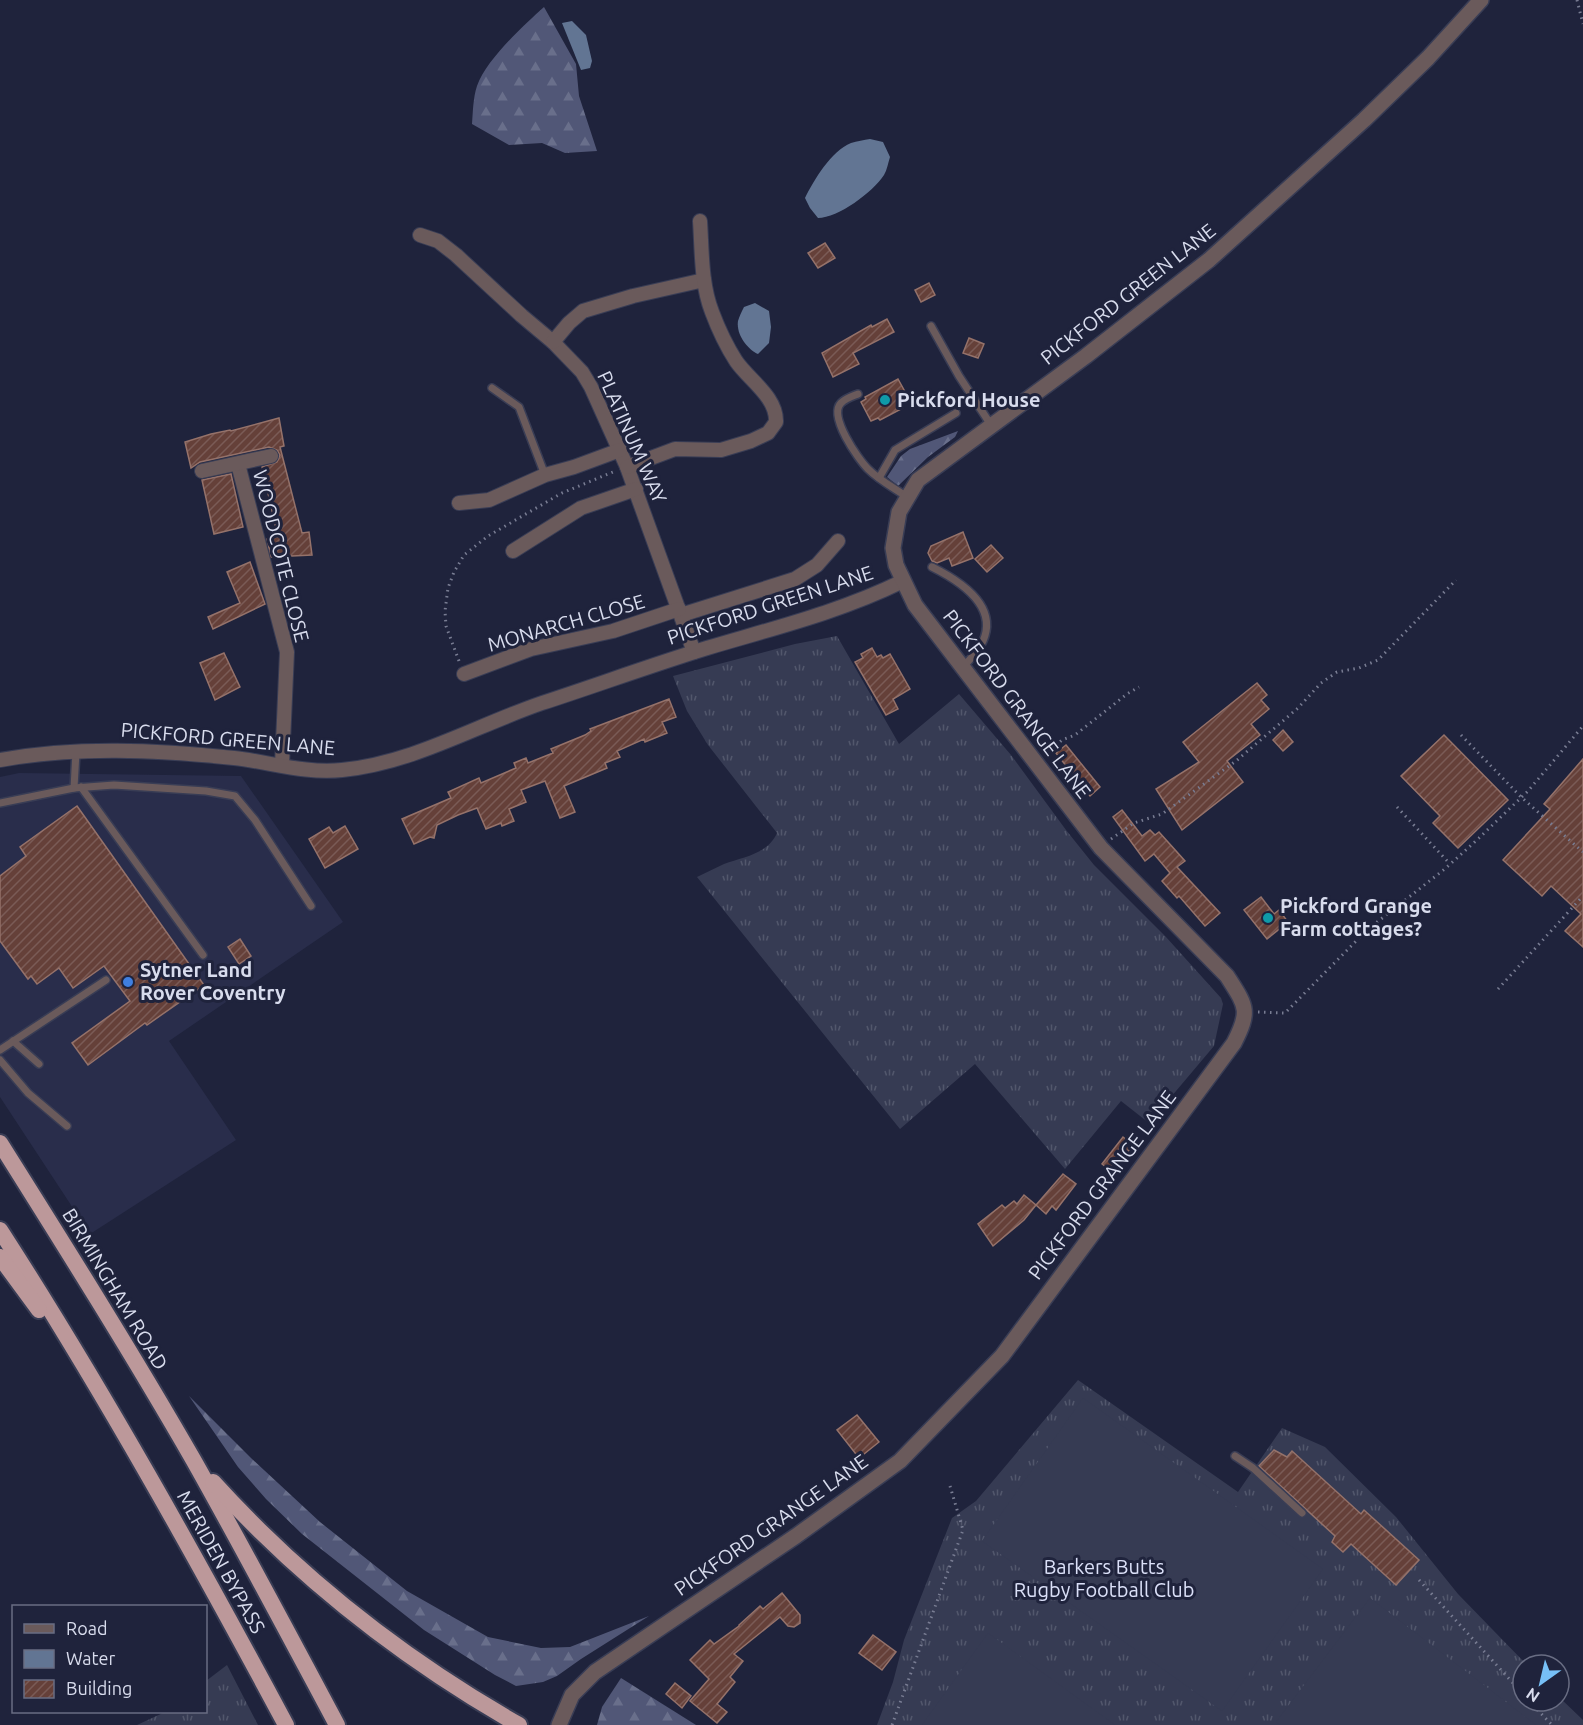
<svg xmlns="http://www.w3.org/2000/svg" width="1583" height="1725" font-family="Ubuntu,sans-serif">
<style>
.built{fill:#292d4b}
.grass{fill:url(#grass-tufts)}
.forest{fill:url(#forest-firs)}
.pitch{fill:#363b53}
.water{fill:#627593}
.building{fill:url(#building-hatch);stroke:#95726a;stroke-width:1.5}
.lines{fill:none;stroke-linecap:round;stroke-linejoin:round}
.service-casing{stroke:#393d55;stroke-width:10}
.minor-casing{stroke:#393d55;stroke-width:16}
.tertiary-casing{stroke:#393d55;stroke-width:18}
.trunk-casing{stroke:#393d55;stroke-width:20}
.path{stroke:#797d93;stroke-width:3;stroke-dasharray:1.5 4.5;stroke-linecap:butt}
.service{stroke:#6a5a5b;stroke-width:7}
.minor{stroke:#6a5a5b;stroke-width:14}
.tertiary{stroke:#6a5a5b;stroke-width:15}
.trunk{stroke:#bc989a;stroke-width:16}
.culture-dot{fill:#0f9aa8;stroke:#1f233c;stroke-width:2}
.shop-dot{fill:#3f7fe0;stroke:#1f233c;stroke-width:2}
.labels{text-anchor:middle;stroke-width:6;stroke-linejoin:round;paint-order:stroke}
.street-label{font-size:20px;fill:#d8dced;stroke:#1f233c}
.poi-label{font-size:20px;font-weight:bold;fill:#d8dced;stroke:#1f233c;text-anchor:start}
.park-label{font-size:20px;fill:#dbe0f8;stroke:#1f233c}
</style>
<defs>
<pattern id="grass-tufts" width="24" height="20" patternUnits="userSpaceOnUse" patternTransform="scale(1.5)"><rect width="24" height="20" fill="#363b53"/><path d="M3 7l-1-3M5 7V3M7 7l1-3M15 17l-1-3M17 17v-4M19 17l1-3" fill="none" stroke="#52576c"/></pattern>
<pattern id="forest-firs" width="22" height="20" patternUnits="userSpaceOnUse" patternTransform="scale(1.5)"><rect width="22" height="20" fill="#515777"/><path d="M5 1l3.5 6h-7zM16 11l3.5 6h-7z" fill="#696f8b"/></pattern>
<pattern id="building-hatch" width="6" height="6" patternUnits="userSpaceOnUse" patternTransform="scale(1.5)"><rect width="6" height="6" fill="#654039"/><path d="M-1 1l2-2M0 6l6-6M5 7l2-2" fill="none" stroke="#7a5b56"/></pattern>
</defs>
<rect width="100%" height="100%" fill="#1f233c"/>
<!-- built -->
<polygon class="built" points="19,773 241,776 343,922 169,1041 236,1140 90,1234 0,1097 0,777"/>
<!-- grass -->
<g class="grass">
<path d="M837,636l62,108 60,-50 52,61 55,75 28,35 72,72 55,61 2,6 -9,42 -65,77 -28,-22 -56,68 -90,-105 -75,65 -203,-252c9,-4 18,-9 27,-13 19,-7 44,-10 53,-31l-69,-88 -21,-34 -14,-35 122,-32z"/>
<polygon points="1078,1380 1238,1492 1282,1428 1325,1447 1396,1517 1458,1594 1527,1665 1523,1665 1523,1701 1559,1701 1559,1697 1583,1720 1583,1725 877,1725 893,1682 904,1640 952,1518 976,1501"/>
<polygon points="227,1665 258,1725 137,1725 165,1712 206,1712 206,1681"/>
</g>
<!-- forest -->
<g class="forest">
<path d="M544,7l32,57 3,32 18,55 -32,2 -23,-10 -33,2 -37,-21c1,-12 1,-26 5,-38 9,-26 46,-60 67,-79z"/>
<polygon points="958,431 955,437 928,457 898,486 887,477 901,456 910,449"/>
<polygon points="189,1396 251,1458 320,1522 407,1591 488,1637 541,1648 570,1647 649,1616 581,1659 557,1676 543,1682 516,1686 495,1675 424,1630 302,1534 266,1499 238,1467"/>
<polygon points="621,1678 696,1725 597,1725 602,1707"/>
</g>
<!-- pitch -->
<g class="pitch">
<polygon points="1083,1398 1323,1569 1222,1711 982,1541"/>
<polygon points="1370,1598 1536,1725 1280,1725 1276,1722"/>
<polygon points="988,1633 1115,1725 922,1725"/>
</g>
<!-- water -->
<g class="water">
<polygon points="572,21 586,35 592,61 590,68 581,70 562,23"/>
<path d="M870,139l13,3 7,15c-2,6 -3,13 -6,18 -11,17 -46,43 -66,43l-8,-10 -5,-10c9,-18 26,-47 46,-55 6,-2 13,-3 19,-4z"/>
<path d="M755,303l14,8 2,16 -2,16 -11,11c-11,-5 -22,-20 -20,-33 1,-4 4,-10 6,-14z"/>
</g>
<!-- building -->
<g class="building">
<polygon points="825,243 835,258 818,268 808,253"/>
<polygon points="929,283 935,295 921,302 915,290"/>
<polygon points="887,319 894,332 853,353 859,364 833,377 822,353 871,325 872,327"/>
<polygon points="969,338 984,344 978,358 963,353"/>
<polygon points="898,379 909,399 900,403 903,408 880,420 878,418 871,421 861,402 866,399 865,397"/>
<polygon points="279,418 284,446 280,447 302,533 309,532 312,555 271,557 267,539 278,537 262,467 277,462 280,455 277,450 269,447 200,462 191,468 185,442 211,434 230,430 231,431"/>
<polygon points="231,474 243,527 214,534 202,480"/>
<polygon points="963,532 973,558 952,566 949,558 937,563 932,561 928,553 931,546"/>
<polygon points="991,545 1003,558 987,572 975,559"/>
<polygon points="250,562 265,604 213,629 208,617 240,603 227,572"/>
<polygon points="872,648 877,657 881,655 883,658 890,654 910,689 893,699 898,709 886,715 855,662 863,658 861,654"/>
<polygon points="224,653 240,687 215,700 200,663"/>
<polygon points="1257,683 1267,695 1261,700 1269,709 1251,724 1260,735 1227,761 1243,782 1182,830 1156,789 1199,762 1183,742"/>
<polygon points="669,699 676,717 662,722 667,733 645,742 644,739 617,751 620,757 605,763 607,768 564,786 575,812 560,818 545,781 521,790 526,802 509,809 514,821 502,826 501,823 486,829 477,808 458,815 437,825 434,838 430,837 414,844 402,819 451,798 448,792 479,778 481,783 516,768 514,763 526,758 528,763 553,753 551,749 585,735 591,731 590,729"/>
<polygon points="1283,730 1293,742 1283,751 1273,740"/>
<polygon points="1444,735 1508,800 1458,848 1433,823 1440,816 1401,776"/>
<polygon points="1066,745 1100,787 1090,796 1056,753"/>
<polygon points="1583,759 1583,947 1565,931 1581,914 1551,886 1542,896 1503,860 1550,809 1544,804"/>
<polygon points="77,806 204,985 147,1025 145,1023 88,1065 72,1043 130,1001 104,966 73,988 59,968 37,984 31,976 28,979 0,941 0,876 26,856 20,847"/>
<polygon points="1122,810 1142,836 1150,830 1155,835 1159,832 1185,861 1177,867 1220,913 1205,926 1179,896 1177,898 1162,881 1170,873 1154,854 1145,861 1113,817"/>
<polygon points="345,826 358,849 325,868 309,839 329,827 333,833"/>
<polygon points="1261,897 1274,914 1279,910 1288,922 1267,939 1244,910"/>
<polygon points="240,939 251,956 239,964 228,947"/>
<polygon points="1123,1137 1133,1145 1112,1172 1102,1164"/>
<polygon points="1063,1174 1076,1184 1056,1210 1052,1206 1046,1214 1036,1205 1024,1220 993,1246 978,1224 1002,1205 1005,1208 1014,1201 1017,1204 1024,1195 1036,1205"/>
<polygon points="857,1415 879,1442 859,1458 837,1430"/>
<polygon points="1274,1450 1287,1457 1292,1451 1361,1514 1364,1510 1419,1560 1396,1585 1351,1544 1343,1552 1332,1542 1335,1536 1259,1466"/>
<polygon points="782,1593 800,1615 800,1623 794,1627 788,1626 780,1617 734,1654 743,1661 730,1677 735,1682 717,1704 727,1712 717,1723 690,1701 709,1679 690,1660 710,1640 714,1644 739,1626 739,1625 760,1606 763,1609"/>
<polygon points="873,1635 896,1652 882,1670 859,1653"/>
<polygon points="675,1683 691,1696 682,1708 666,1694"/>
</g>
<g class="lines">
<!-- service casing -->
<g class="service-casing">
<g id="service">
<polyline points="931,326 959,376 991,425"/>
<polyline points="492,388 519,407 545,475"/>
<path d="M858,394c-5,2 -12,4 -17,9 -13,13 17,56 27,66 11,11 26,19 39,28"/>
<polyline points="879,478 895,450 956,413"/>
<path d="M932,567c26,13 67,38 51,74 -4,10 -13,18 -20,26"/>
<polyline points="81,787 203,955"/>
<polyline points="74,788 76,752"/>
<polyline points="0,803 74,788 114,785 206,791 235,796 255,820 311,906"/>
<polyline points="13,1041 39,1064"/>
<polyline points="0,1050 106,980"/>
<polyline points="0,1060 28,1093 67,1126"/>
<polyline points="1235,1456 1253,1468 1302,1513"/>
</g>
</g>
<!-- minor casing -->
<g class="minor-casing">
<g id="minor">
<polyline points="420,235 438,241 456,255 522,316 553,342 582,372 591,387 627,467 694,652"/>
<polyline points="553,342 569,323 583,311 633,296 704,280"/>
<polyline points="238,464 287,652 282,765"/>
<path d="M627,467l48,-18 46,1 30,-9 17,-8 8,-11c1,-25 -27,-42 -40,-61 -9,-14 -18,-33 -24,-49 -11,-28 -10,-61 -12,-91"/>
<polyline points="202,471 271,456"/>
<polyline points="459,503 489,500 545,475 574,467 620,450"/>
<polyline points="513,551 581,508 636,489"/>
<polyline points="681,615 795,579 817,565 838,541"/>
<polyline points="464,674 531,649 613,631 679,609"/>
<path d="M0,760c77,-14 157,-10 234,-2 36,4 72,16 108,12 71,-7 133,-44 200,-67 55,-18 110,-38 165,-55 67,-20 133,-36 196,-67"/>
</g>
</g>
<!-- tertiary casing -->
<g class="tertiary-casing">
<path id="tertiary" d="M559,1725l13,-30 23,-23 201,-136 104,-75 102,-105 232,-313c17,-33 12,-37 -7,-67l-126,-128 -186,-243 -19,-40 -3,-17 6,-36 19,-32 168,-124 123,-96 155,-140 64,-62 53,-58"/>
</g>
<!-- trunk casing -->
<g class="trunk-casing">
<g id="trunk">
<path d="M0,1143c66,105 132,210 194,318 49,87 96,176 143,264"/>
<path d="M0,1230c103,160 196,327 286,495"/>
<polyline points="0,1257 39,1310"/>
<path d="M213,1482c88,97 192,178 306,243"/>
</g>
</g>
<!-- path -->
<g class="path">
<polyline points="1577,0 1583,24"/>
<polyline points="459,661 446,626 445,611 448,588 454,572 464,555 488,536 562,493 613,472"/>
<polyline points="1461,735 1521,797 1583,852"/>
<polyline points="1047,754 1062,740 1075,735 1127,694 1139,687"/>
<polyline points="1397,807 1450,864"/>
<polyline points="1111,839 1134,823 1162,814 1236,761 1298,708 1321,683 1337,672 1359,668 1378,660 1456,580"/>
<polyline points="1498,989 1583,896"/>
<polyline points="1258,1012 1285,1013 1367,930 1446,868 1479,838 1528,791 1583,726"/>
<polyline points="1419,1580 1523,1694"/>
<polyline points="1529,1701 1552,1725"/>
<polyline points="892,1725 963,1530 950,1486"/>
</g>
<!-- service -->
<use href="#service" class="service"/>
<!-- minor -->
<use href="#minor" class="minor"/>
<!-- tertiary -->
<use href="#tertiary" class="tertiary"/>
<!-- trunk -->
<use href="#trunk" class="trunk"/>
</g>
<!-- markers -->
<g class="culture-dot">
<circle cx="885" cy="400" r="6"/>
<circle cx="1268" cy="918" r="6"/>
</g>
<circle class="shop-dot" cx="128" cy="982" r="6"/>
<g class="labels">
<!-- street labels -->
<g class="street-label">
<text transform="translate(1128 294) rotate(-38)" y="7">PICKFORD GREEN LANE</text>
<text transform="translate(632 437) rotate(66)" y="7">PLATINUM WAY</text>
<text transform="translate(281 556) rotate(76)" y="7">WOODCOTE CLOSE</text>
<text transform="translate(770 605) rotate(-18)" y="7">PICKFORD GREEN LANE</text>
<text transform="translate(566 623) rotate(-16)" y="7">MONARCH CLOSE</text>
<text transform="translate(1017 704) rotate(53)" y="7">PICKFORD GRANGE LANE</text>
<text transform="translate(228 739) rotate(5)" y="7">PICKFORD GREEN LANE</text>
<text transform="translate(1102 1185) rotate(-53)" y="7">PICKFORD GRANGE LANE</text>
<text transform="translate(115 1289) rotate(59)" y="7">BIRMINGHAM ROAD</text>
<text transform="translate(771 1525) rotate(-35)" y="7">PICKFORD GRANGE LANE</text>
<text transform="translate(221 1562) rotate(61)" y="7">MERIDEN BYPASS</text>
</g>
<!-- poi labels -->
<g class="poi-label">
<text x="897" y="407">Pickford House</text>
<text x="1280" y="913">Pickford Grange<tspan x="1280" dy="23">Farm cottages?</tspan></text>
<text x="140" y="977">Sytner Land<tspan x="140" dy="23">Rover Coventry</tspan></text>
</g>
<!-- park labels -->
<g class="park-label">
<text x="1104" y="1574">Barkers Butts<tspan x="1104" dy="23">Rugby Football Club</tspan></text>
</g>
</g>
<!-- legend -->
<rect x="12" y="1605" width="195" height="108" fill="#1f233c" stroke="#696d83" stroke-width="1.5"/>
<rect x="24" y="1624" width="30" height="9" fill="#6a5a5b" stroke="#696d83" stroke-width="1.5"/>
<text x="66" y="1635" font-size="18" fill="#d8dced">Road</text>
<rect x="24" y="1650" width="30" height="18" fill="#627593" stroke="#696d83" stroke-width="1.5"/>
<text x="66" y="1665" font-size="18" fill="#d8dced">Water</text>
<rect x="24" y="1680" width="30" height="18" fill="url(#building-hatch)" stroke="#696d83" stroke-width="1.5"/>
<text x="66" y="1695" font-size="18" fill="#d8dced">Building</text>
<!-- north arrow -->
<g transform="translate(1541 1683) rotate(214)"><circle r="28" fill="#1f233c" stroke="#696d83" stroke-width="1.5"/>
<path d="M0-4.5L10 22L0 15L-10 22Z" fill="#77c0f7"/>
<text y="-9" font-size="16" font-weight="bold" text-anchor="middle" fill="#d8dced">N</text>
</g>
</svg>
